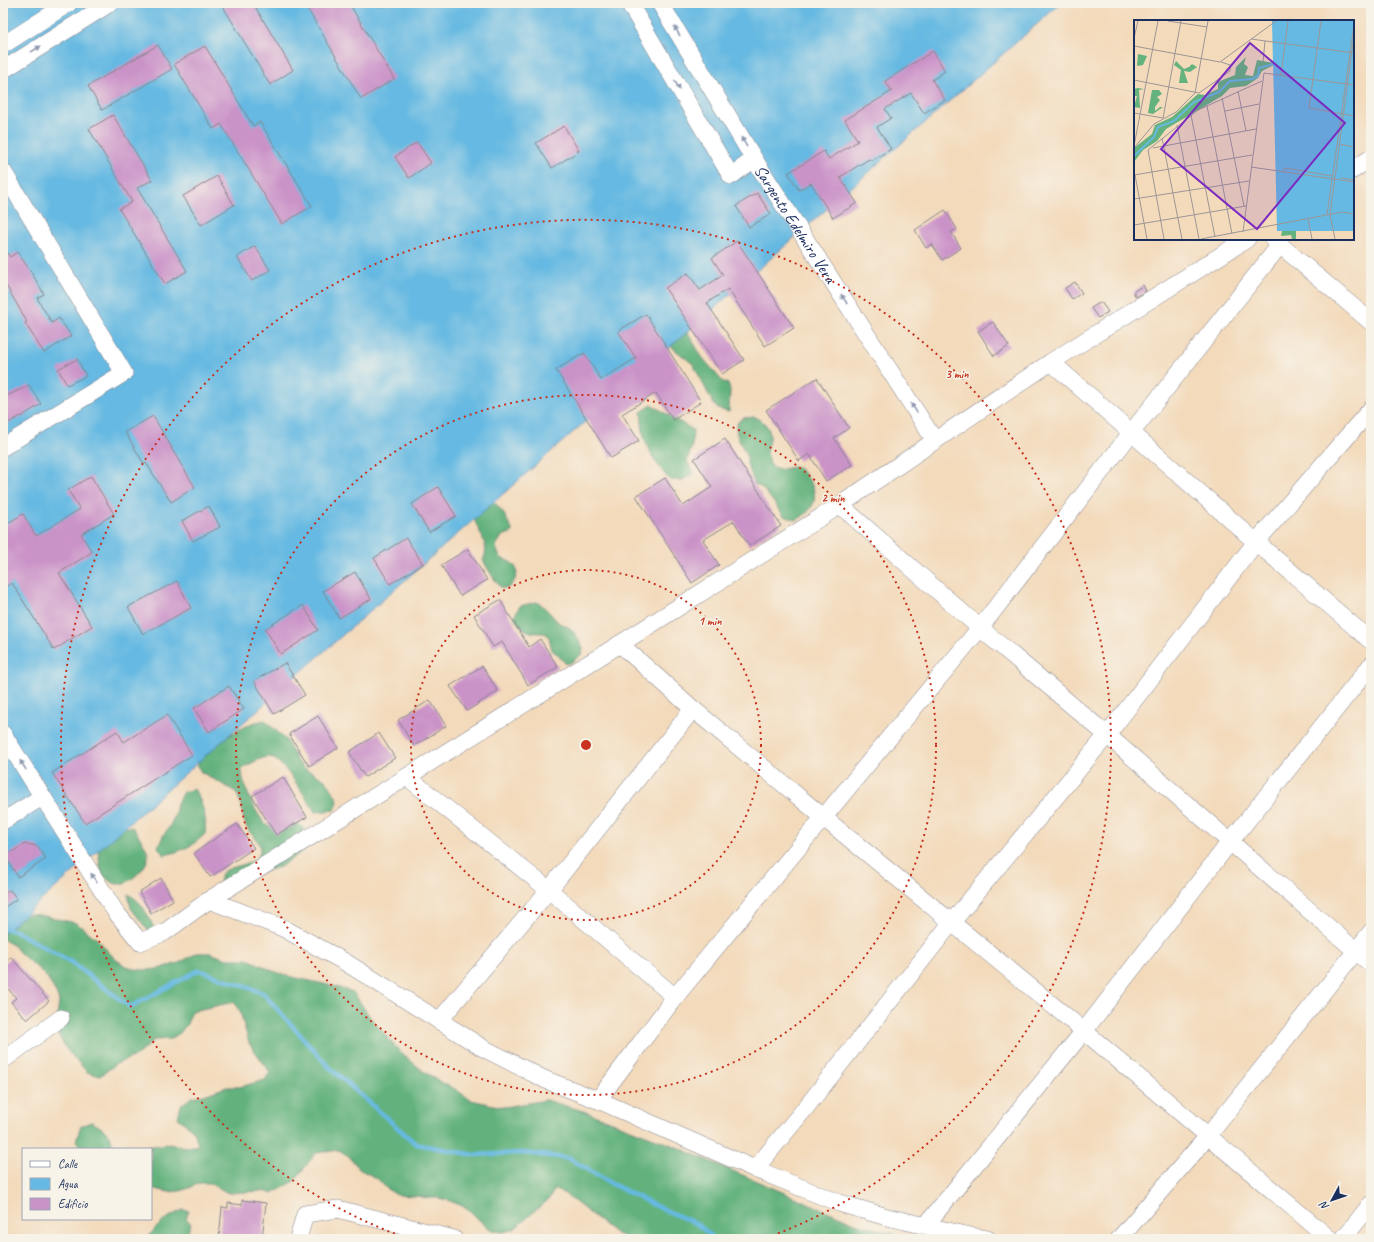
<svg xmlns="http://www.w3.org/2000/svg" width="1374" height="1242" font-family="Caveat,sans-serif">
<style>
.forest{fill:#64b27d;stroke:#40706e}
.water{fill:#66b9e2;stroke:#4074a0}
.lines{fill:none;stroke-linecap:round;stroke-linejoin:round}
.stream{stroke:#66b9e2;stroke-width:4.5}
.building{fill:#ca93c8}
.minor-casing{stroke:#87848c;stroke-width:18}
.minor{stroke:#fff;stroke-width:17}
.oneway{fill:#8d97ae}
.ring{fill:none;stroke:#c8321e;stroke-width:2;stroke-dasharray:2 4}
.labels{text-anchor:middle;stroke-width:3;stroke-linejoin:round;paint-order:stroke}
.street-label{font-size:17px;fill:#1b2f5e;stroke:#f7f3e8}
.inset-river{fill:none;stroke:#66b9e2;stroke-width:2}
.inset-road{fill:none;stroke:#9d9696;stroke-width:1}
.view{fill:#7b2cbf;fill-opacity:0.15;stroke:#7b2cbf;stroke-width:2}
.inset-edge{fill:none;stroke:#1b2f5e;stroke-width:2}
.centre{fill:#c8321e;stroke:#f7f3e8;stroke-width:2}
.ring-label{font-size:12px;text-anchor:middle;font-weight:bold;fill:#c8321e;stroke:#f7f3e8;stroke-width:3;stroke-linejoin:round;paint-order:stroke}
</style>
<rect width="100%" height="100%" fill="#f7f3e8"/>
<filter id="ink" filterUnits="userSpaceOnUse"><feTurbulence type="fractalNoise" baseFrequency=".025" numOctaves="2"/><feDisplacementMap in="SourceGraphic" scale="8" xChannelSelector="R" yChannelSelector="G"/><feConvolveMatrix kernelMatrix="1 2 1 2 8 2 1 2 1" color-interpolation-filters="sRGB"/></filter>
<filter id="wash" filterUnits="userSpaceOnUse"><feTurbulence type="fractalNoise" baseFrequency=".012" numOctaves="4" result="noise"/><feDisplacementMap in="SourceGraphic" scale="16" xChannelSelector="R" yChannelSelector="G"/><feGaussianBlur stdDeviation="0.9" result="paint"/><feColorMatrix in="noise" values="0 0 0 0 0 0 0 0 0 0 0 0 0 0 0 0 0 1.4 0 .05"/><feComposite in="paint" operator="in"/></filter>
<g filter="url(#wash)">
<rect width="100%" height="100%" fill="#f3dabb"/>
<!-- forest -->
<g class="forest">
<polygon points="680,323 688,333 702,357 722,381 728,384 730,390 729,412 718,409 714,405 693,364 674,349 666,340"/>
<path d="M652,405l41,25 -1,17 -5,13 6,14 -11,6h-12c-11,-12 -22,-28 -26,-43 -2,-8 -2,-17 -3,-25z"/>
<path d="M755,417c8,3 16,11 15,21 0,3 -2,6 -3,9 0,7 1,20 9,22 6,2 13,-3 21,-2 20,17 27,39 -1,53l-12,-4 -19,-25 -5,-4 -5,-3 -8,-20v-7l-10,-22 -1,-7 2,-6 5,-4z"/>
<path d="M485,501l11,3 8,10 9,18 -11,4 -6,10c1,5 2,8 5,12 3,2 6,2 9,4 12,7 6,19 -2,26h-7c-7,-9 -13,-18 -18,-28 8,-15 -5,-28 -9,-42z"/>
<path d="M537,602l5,3 17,18 11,5 8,10 5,10 -1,6 -10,8 -6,2 -9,-10 -5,-4 -3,-13 -4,-4c-14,0 -23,-1 -31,-16l6,-11z"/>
<path d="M265,720l21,20 11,21 8,8 10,5 10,6 4,5 9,15 -1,5 -3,5 -19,2c-8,-13 -31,-51 -45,-55 -7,-1 -22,8 -28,12 -1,14 14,46 24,55 4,3 10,6 15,6 6,0 12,-4 18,-6l4,4 6,17 -9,8 -20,14 -30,8 -29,12c-1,-4 -2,-8 0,-12 6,-12 40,-7 39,-26 0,-9 -9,-14 -13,-21 -5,-11 -5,-24 -11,-36l-35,-20 -3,-5v-6l20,-24 12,-2 22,-12z"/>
<path d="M194,789c9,15 13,28 11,45 -12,12 -25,18 -41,21l-6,-8 5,-11 7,-10 5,-11 2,-12 6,-11z"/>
<path d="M125,827h7c5,6 15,20 16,27 2,12 -20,32 -31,30 -6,-1 -12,-7 -16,-10l-3,-26 15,-18z"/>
<path d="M128,894c13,6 21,22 26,35l-5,3 -18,-24z"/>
<polygon points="29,914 39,915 76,923 97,939 115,959 124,965 135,969 144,970 158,969 179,963 197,953 210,953 227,959 248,959 273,971 292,977 333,986 353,992 370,1017 400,1052 423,1071 444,1084 455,1089 471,1100 493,1105 505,1107 546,1100 586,1112 672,1145 855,1223 911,1239 629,1239 615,1233 565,1194 555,1189 549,1199 514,1229 503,1232 492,1230 482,1223 467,1208 448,1200 438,1198 428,1198 417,1196 397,1195 387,1189 378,1179 359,1169 350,1157 339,1150 316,1153 294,1181 283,1188 272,1193 261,1191 228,1193 210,1183 200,1183 189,1188 180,1191 169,1192 151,1188 151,1149 144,1149 146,1147 167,1144 188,1147 198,1145 194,1131 178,1118 181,1105 192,1097 204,1095 227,1087 240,1087 265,1080 270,1072 249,1043 240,1011 234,1002 192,1011 187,1024 180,1033 170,1039 154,1040 137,1055 116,1064 100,1076 87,1072 67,1050 60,1038 56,1025 59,1002 56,993 50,982 43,973 20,953 13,945 4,940 3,938 3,927 18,916"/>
<path d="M91,1122c9,4 21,12 21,22l-4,5h-25l-7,-8 5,-15z"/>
<path d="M183,1210l6,1 -3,7 5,6 -6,12 2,3h-40c10,-14 20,-22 36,-29z"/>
</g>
<!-- water -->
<polygon class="water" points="3,3 1061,3 3,934"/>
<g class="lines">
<!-- stream -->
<polyline class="stream" points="3,928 15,931 71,962 130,1007 199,970 263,993 328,1066 416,1144 475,1155 523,1153 568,1158 614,1185 658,1207 697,1224 715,1239"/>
</g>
<g id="blocks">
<!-- building -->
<g class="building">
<polygon points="221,3 253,3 293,70 270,85"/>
<polygon points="304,3 349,3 394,79 361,99"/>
<polygon points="158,45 172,69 102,110 88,86"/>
<polygon points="205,46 253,126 260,122 312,206 282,224 221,124 213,129 174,64"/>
<polygon points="933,51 945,71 932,80 945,100 924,113 911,93 885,109 891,118 877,127 891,149 871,161 869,159 840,177 857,203 833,218 811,183 799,190 788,173 824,151 829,159 858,141 845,120 892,91 885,81"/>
<polygon points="113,115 152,180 137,188 187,271 165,284 119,209 132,202 89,129"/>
<polygon points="564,126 579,151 552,168 536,143"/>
<polygon points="417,142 431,163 409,178 395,157"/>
<polygon points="217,176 234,205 201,225 183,196"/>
<polygon points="757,193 771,214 749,227 736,206"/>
<polygon points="945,210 957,229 951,232 961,248 942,260 932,244 926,248 915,230"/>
<polygon points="737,241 794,328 765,346 728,289 707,303 744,360 722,374 665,288 688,273 700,290 723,275 712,258"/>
<polygon points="255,246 270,270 252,281 237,257"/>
<polygon points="3,247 10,257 17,252 30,270 44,294 37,298 52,323 59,318 71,336 44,353 25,323 27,322 3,280"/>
<polygon points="1075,282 1082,293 1072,299 1065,288"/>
<polygon points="1143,285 1146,291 1136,297 1133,292"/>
<polygon points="1101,302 1108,312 1098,318 1091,308"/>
<polygon points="646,314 701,402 673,420 656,393 622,414 639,441 611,458 556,370 584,353 601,380 636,358 618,331"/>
<polygon points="993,322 1009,346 994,356 978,331"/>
<polygon points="77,359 86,376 67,385 58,369"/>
<polygon points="817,378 849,428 834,438 852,465 826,481 809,454 799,461 766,410"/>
<polygon points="29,385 41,404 21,417 21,416 3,426 3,398"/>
<polygon points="153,416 172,448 171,448 195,487 171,502 146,463 144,464 125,432"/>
<polygon points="725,439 781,526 749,546 734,521 703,540 719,565 692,583 636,496 665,478 683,506 712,487 694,459"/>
<polygon points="91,476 114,514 81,534 92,552 59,573 92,626 54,650 12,583 3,588 3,526 23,514 36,536 80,509 68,490"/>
<polygon points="438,487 456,516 429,532 412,504"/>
<polygon points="209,506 220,527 193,541 182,521"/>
<polygon points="406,538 423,564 390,584 374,558"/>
<polygon points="468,549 487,580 460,596 441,565"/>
<polygon points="355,572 371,599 339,618 323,591"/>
<polygon points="177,581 191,608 143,634 128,607"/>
<polygon points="500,600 529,647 540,639 558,667 528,685 502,642 493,647 474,615"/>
<polygon points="303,605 318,630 281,654 265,629"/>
<polygon points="285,663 305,695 274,714 254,681"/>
<polygon points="482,666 498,691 467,711 450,686"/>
<polygon points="229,686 244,709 209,732 194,708"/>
<polygon points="430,700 446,726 414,746 398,720"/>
<polygon points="167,715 192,755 85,823 52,773 117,731 124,742"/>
<polygon points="318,716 338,748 309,766 289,734"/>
<polygon points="379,733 395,758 365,777 349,752"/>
<polygon points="283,777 307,817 276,835 252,796"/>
<polygon points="237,824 254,848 210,877 194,853"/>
<polygon points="25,844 38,846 46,859 18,877 5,856"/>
<polygon points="161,878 173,900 151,913 139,892"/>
<polygon points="10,890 17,899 3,908 3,894"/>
<polygon points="11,957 49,1001 27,1020 11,1002 16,998 3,983 3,964"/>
<polygon points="242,1200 266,1203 262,1239 219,1239 222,1207 228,1208 228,1203 242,1205"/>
</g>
</g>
</g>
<g filter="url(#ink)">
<use href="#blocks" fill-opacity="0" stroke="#87848c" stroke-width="1"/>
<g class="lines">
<!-- minor casing -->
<g class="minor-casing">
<g id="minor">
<polyline points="629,3 731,176 754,159"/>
<path id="s1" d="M660,3l94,156 181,282"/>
<polyline points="3,45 69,3"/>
<polyline points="3,70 110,3"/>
<polyline points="1353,170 1371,158"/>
<polyline points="3,171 124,373 3,447"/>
<polyline points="1273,239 1371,322"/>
<polyline points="1051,362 1256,542 1371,641"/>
<polyline points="840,505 980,628 1107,735 1371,964"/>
<polyline points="620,644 693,709 823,817 1084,1031 1330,1239"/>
<polyline points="3,734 115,911 140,942 165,932 209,900 620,644 840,505 1051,362 1247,239"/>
<polyline points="407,777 549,890 675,997"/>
<polyline points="3,821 42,797"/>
<polyline points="209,900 283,928 345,962 483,1048 546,1080 598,1100 755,1169 839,1203 887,1217 966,1235 988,1239"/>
<polyline points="439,1021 549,890 693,709"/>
<polyline points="3,1060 61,1018"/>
<polyline points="598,1100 675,997 980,628 1131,433 1280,245"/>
<polyline points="755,1169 807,1106 952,922 1107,735 1256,542 1371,409"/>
<polyline points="926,1225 1084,1031 1230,842 1371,665"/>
<polyline points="298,1239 305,1214 338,1209 454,1239"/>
<polyline points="1119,1239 1208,1136 1371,932"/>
<polyline points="1343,1239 1371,1204"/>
</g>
</g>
<!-- minor -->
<use href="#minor" class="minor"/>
</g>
<!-- one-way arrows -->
<defs><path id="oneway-solid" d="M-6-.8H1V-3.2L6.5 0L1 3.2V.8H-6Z"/></defs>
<g class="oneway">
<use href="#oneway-solid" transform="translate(677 31) rotate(-121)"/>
<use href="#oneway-solid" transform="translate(36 49) rotate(-32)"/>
<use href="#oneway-solid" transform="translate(677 85) rotate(60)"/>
<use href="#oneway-solid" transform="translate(744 142) rotate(-121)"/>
<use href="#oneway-solid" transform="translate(844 299) rotate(-123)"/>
<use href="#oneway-solid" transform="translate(914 408) rotate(-123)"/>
<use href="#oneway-solid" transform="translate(23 765) rotate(-122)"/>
<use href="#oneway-solid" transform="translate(94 878) rotate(-123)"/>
</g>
</g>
<!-- distance rings -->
<g class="ring">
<circle cx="586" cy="745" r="175"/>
<circle cx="586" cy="745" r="350"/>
<path d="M406 1238A525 525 0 1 1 766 1238"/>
</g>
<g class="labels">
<!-- street labels -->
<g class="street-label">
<text dy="6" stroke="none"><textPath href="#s1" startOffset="259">Sargento Edelmiro Vera</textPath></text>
</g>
</g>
<!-- overview -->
<g transform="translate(1134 20)">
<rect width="220" height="220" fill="#f3dabb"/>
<path d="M4,34l9,2 -4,9 -6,1zM112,37l-2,7 4,3 -3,8 8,1 4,-16 17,3v2l-12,6 -4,7 -12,8 -16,2 -8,8 -56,33 -9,12 -14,9 -9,12v-14l18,-14 3,-9 17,-8 26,-23 7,1 13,-6v-7l17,-7 1,-8zM42,41l8,8 5,-2 3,-3 5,3 -7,5 -6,-1 4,12h-9l2,-13 -7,-5zM4,68l6,1 -5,1 1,18 -6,-1 3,-11h-3v-7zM18,70h7l3,4 -5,3 3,3 -5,7v4l5,-4h3l-10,7 -5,-1zM162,209v10h-4l-1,-4 -10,1 1,-5z" fill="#64b27d"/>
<path d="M138,1h82v210h-77z" fill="#66b9e2"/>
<path class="inset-river" d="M0,136l20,-19 4,-10 16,-6 20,-19 25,-10 11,-11 22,-2 6,-3 1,-8 14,-4"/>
<path class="inset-road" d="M34,1l39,6M187,1l-12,87 45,8M0,18l4,-17M117,19l103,14M0,26l86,16 56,-41M129,42l2,-21M147,55l7,-54M0,60l65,13 31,-22v-6l-9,-3M104,71l8,40M88,78l22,108M73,86l25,128M91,91l34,-7M0,93l29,5 18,-97M57,95l24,122M43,105l22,114M28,118l20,101M205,124l15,3M0,126l24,-125M0,128l20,-24 22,-12 19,-19 13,-72M19,128l103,-19M117,147l103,15M150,151l1,-3 47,8M0,155l118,-20M1,155l12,64M207,158l13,2M0,179l115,-18M193,195l27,-190M174,199l4,20M0,205l112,-19M109,212l21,-159 90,12M30,219l-16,-89 50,-40 64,-29M67,219l141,-27 12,2M201,219l-5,-24 24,-180"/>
<path class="view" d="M116,23l95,80 -88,106 -96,-80z"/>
<rect width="220" height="220" class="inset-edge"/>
</g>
<circle cx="586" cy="745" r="6" class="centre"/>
<g class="ring-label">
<text x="957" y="378">3 min</text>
<text x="833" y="502">2 min</text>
<text x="710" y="625">1 min</text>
</g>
<!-- margin -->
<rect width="1374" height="1242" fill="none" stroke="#f7f3e8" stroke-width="16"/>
<!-- legend -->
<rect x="22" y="1148" width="130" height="72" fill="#f7f3e8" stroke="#9fa5b1"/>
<rect x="30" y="1161" width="20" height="6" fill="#ffffff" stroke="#9fa5b1"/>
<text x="58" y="1168" font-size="12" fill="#1b2f5e">Calle</text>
<rect x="30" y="1178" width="20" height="12" fill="#66b9e2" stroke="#9fa5b1"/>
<text x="58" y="1188" font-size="12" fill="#1b2f5e">Agua</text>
<rect x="30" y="1198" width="20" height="12" fill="#ca93c8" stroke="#9fa5b1"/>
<text x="58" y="1208" font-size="12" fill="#1b2f5e">Edificio</text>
<!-- north arrow -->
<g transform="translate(1332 1200) rotate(230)" stroke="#f7f3e8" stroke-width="3" paint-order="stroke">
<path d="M0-3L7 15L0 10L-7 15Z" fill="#1b2f5e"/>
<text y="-6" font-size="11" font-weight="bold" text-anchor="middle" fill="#1b2f5e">N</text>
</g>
</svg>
